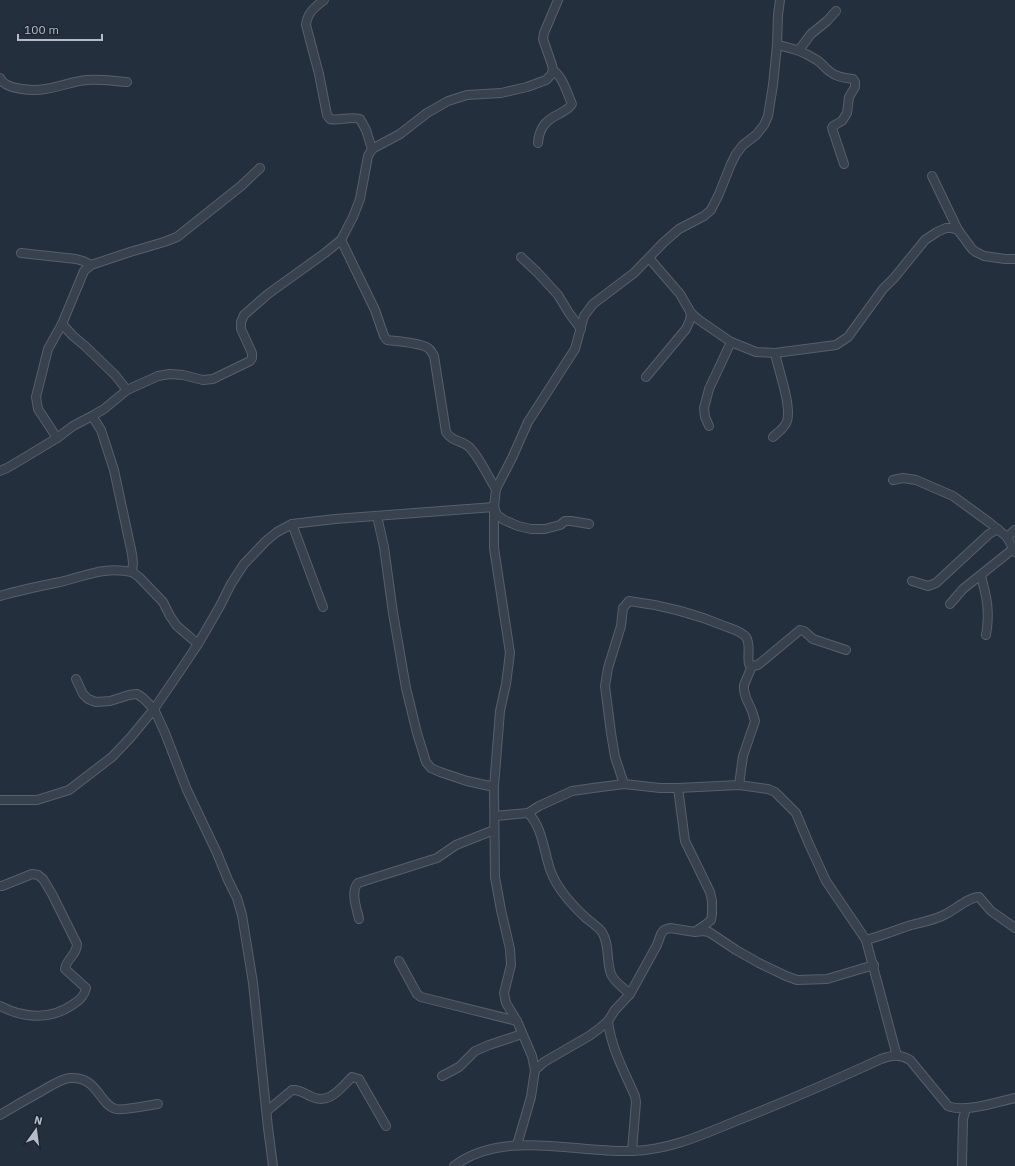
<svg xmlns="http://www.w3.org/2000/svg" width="1015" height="1166" font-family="'IBM Plex Sans',sans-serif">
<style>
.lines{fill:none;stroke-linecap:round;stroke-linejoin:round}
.minor-casing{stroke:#565f6c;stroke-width:10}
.minor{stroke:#38414e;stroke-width:8}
</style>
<rect width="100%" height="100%" fill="#242f3e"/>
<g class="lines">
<!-- minor casing -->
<g class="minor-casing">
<g id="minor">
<path d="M324,0c-9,7 -17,13 -18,25l13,49 8,41 3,4c10,2 20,-3 30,0l6,11 6,19"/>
<path d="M777,45c14,3 26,6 38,14 6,3 9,8 14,12 7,6 16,7 24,8l2,3v5l-6,10 -2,16 -5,8 -9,5 -1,2 12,36"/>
<polyline points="799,50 811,34 827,21 836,11"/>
<path d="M0,78c5,12 34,13 45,11 15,-2 28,-8 42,-9 13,-1 27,1 40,2"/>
<path d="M538,143c1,-15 8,-23 21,-29 5,-3 10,-5 13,-10 -5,-11 -9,-27 -19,-34"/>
<polyline points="932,176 958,230"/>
<path d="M341,240l34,70 9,26 3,4c9,1 35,3 41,8 3,2 4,5 6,8l12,76c6,10 16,8 23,15 10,9 19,30 27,42"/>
<polyline points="21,253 76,259 83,261 91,265"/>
<polyline points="521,257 537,272 558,295 569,313 581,329"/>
<polyline points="649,258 680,294 691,313 699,320 731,342 756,352 775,353 836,345 848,337 883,289 894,278 925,240 937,232 946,228 952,228 958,230 972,249 976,252 984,256 1005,259 1015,259"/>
<polyline points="62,324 73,336 85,346 115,375 127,390"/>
<polyline points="646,377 686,329 690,320 691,313"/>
<polyline points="92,416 101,430 114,470 132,554 133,563 132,572 139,577 163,602 170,616 177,626 198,644"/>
<polyline points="709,426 705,417 704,408 709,389 731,342"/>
<path d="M773,437c5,-5 12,-9 14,-16 5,-15 -9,-52 -12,-68"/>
<polyline points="57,438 38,409 36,397 48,349 62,324 84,271 91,265 130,252 164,242 177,237 241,186 260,168"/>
<polyline points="0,471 7,468 24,458 57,438 73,426 92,416 104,409 127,390 158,376 170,374 183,375 203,380 213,379 250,361 252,358 252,353 241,329 241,322 244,315 268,294 325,253 341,240 353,217 360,199 368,156 372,149 400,134 427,113 448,101 467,95 501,93 527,87 546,80 551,75 553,70 552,65 543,39 544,33 558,0"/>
<polyline points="893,480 903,478 916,480 953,496 990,523 1007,537 1015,552"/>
<polyline points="377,516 384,547 393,613 406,688 417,733 426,762 431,768 440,772 467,781 494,787"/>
<polyline points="292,524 323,607"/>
<polyline points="1007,537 1015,530"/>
<path d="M981,576c6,22 9,36 5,59"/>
<polyline points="912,581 928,586 936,583 989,534 998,529"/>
<path d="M0,596c20,-6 40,-10 60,-14 26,-6 44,-16 72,-10"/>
<polyline points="950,604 963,589 1013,549"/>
<polyline points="76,679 83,694 88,699 96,702 110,701 129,695 137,694 143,698 154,709 165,733 187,790 217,853 228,880 237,898 242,915 253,983 268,1128 273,1166"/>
<path d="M624,784l-9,-27 -4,-24 -6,-47 3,-18 13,-42 2,-18 6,-7c33,4 67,13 98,26 6,2 15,5 19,10 5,7 1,19 3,27l3,2 6,-1 42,-35 4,1 9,8 33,11"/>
<polyline points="739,785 743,756 755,721 752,711 746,698 744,690 744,685 752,666"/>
<polyline points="678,788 685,841 710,892 712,901 712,914 711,920 705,925 696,931"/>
<polyline points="0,800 37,800 69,790 112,757 131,737 154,709 180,671 198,644 220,606 231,584 244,564 266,541 277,532 292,524 335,519 494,507 497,515 504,520 518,526 531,529 545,529 560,525 565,521 571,521 589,524"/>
<path d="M528,813c15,14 16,41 23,59 7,18 21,33 35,46 5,4 12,9 16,14 8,13 4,29 9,42 3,8 13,14 19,20"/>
<polyline points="495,816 528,813 539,806 572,791 593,788 624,784 660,788 678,788 739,785 768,789 775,792 796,813 809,844 826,881 866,940 897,1056"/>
<path d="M0,886h2l30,-12 6,1 5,4 9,15 25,50c0,11 -11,15 -12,25l21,19c-1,6 -6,12 -11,15 -23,17 -50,16 -75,3"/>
<path d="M359,919c-2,-10 -9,-27 -1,-36l79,-25 19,-13 38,-15"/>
<path d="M866,940c15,-4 30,-10 45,-15 12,-3 24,-5 35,-11 8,-4 25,-18 33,-17l12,14 24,17"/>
<polyline points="399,961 417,994 421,997 517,1021"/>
<path d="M608,1021c3,27 16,50 27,75l1,6 -4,49"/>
<polyline points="535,1070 544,1062 589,1036 600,1028 608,1021 615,1010 630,994 657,945 661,934 664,930 670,928 695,932 703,931 709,932 736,950 759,963 786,976 797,980 827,979 874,965"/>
<polyline points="442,1076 459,1067 475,1051 489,1045 522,1034"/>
<path d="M267,1111l25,-21c7,-1 12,3 18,6 18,10 30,-7 42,-19l7,2 27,47"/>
<path d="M0,1115c13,-8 27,-16 40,-23 9,-5 20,-13 30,-14 28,-2 29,27 46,31 7,2 33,-4 42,-5"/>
<polyline points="517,1145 531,1097 535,1070 532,1056 517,1021 506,1003 504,993 511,965 510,949 501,910 495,877 494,787 500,711 506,684 510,653 494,548 494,507 496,489 512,458 528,422 575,349 584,316 593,304 634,273 664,242 679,229 704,216 711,210 719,194 731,164 736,154 743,145 756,135 764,125 768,116 773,85 777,45 778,15 780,0"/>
<path d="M454,1166c48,-37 122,-13 178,-15 37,-1 70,-16 104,-30 49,-19 97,-40 145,-62 11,-4 19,-5 29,1l38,46c17,7 49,-4 67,-8"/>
<polyline points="962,1166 963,1119 966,1108"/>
</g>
</g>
<!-- minor -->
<use href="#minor" class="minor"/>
</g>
<!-- north arrow -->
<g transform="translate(36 1130) rotate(14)" stroke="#1d2633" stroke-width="3" paint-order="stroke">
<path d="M0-3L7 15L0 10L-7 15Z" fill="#b4bcc9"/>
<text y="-6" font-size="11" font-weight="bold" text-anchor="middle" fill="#b4bcc9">N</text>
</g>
<!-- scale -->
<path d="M18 34v6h84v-6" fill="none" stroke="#b4bcc9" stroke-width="2"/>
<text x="24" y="34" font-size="12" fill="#b4bcc9" stroke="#1d2633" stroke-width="3" paint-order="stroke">100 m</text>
</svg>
